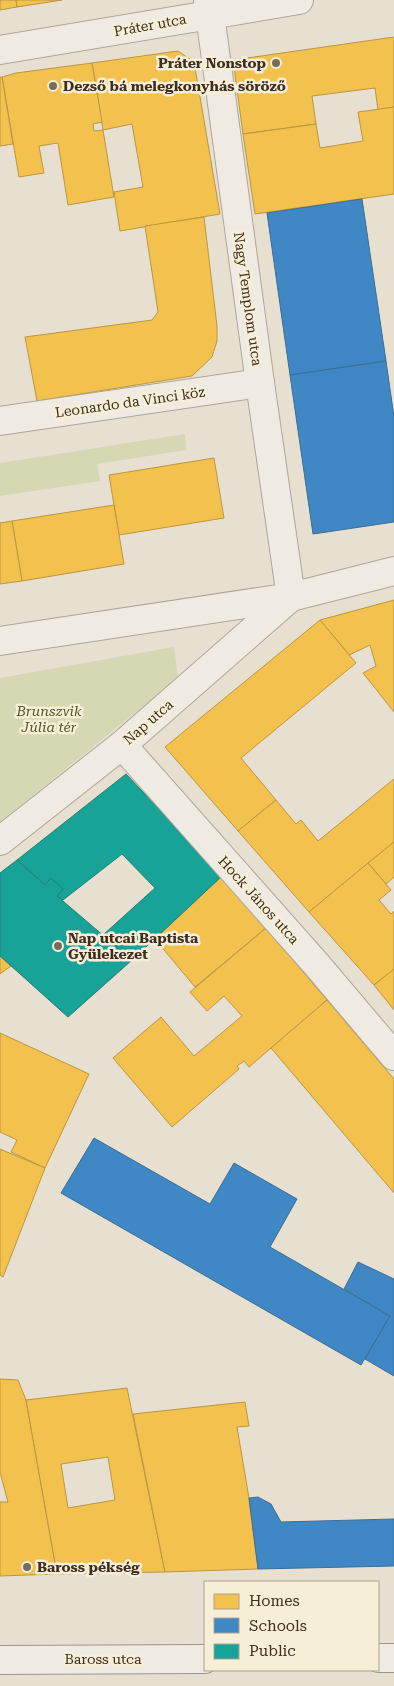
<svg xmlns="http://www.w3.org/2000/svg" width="394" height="1686" font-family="'Roboto Serif',serif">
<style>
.green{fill:#d6d7b3}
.homes{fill:#f2c14e;stroke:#bc9540;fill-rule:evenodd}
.schools{fill:#3f88c5;stroke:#3e6d94}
.public{fill:#17a398;stroke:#228074}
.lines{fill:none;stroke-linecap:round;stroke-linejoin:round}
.street-casing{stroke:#ada599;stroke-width:30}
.secondary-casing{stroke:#9c958a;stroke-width:30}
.street{stroke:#efebe3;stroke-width:28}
.secondary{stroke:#efebe3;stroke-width:28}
.poi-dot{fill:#786c5e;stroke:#f7eed8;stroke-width:2}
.labels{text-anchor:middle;stroke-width:5;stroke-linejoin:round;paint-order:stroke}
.street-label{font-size:14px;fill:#3d2e20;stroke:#f7eed8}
.poi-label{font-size:14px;font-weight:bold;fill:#3d2e20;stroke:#f7eed8;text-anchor:start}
.park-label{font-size:14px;font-style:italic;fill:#4d5a26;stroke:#f7eed8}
</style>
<rect width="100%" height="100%" fill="#e7e0d1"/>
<!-- green -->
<g class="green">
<polygon points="185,434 186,450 97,464 100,481 0,496 0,463"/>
<polygon points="174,647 178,678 0,822 0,678"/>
</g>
<!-- homes -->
<g class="homes">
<polygon points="0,0 16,0 17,7 0,10"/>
<polygon points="16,0 62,0 17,7"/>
<polygon points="394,37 394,107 378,110 375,88 312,96 316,124 243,134 233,60"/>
<polygon points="178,51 194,62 220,214 120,231 114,192 143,187 132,124 103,130 92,63"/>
<polygon points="92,63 102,122 93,124 94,131 103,130 114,197 68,205 58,143 39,146 44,173 19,177 2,77 16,73"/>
<polygon points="0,77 2,77 13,144 0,146"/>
<polygon points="394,107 394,194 255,214 243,134 316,124 320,148 363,141 358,112"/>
<polygon points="204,217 217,326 217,341 212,357 192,376 37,401 25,337 152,320 158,312 145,226"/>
<polygon points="214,458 224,518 119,535 109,475"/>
<polygon points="114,505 124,564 22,581 12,521"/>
<polygon points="12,521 22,581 0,584 0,523"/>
<polygon points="394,600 394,712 363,673 376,666 370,645 349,655 320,620"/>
<polygon points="320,620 356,663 241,758 276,800 238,831 165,747"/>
<polygon points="394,779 394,842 309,912 238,831 276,800 296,824 301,820 318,841"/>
<polygon points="394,842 394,877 386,884 368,863"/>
<polygon points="368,863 391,890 379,900 391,914 394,911 394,969 374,985 309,912"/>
<polygon points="222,876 266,928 195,987 155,939"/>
<polygon points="266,928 327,1000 249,1067 244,1061 237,1066 239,1069 172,1127 113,1058 161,1017 194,1056 242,1016 224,996 207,1011 190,992"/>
<polygon points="0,956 11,966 0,974"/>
<polygon points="394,969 394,1010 374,985"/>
<polygon points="327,1000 394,1079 394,1193 271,1048"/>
<polygon points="0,1033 89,1074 45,1168 11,1152 17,1140 0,1132"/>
<polygon points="0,1149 45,1168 3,1277 0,1275"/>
<polygon points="0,1379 18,1380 26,1400 57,1574 0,1576 0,1502 8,1502 0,1472"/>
<path d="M127,1388l38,184 -108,2 -31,-174zM108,1457l7,43 -47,8 -7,-44z"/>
<polygon points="245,1402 249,1426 237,1427 249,1498 258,1569 165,1572 133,1414"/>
</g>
<!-- schools -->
<g class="schools">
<polygon points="362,199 386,361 290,375 267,213"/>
<polygon points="386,361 394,417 394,522 313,534 290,375"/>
<polygon points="94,1138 210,1204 234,1163 297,1199 270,1247 390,1316 361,1365 61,1193"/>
<polygon points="358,1262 394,1279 394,1376 365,1359 390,1316 344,1289"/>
<polygon points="258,1497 271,1504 281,1522 394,1519 394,1566 258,1569 249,1498"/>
</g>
<!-- public -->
<g class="public">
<polygon points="126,774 222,876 132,960 103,935 155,888 122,854 63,900 57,896 63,889 51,878 45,885 17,860"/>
<polygon points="17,860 45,885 51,878 63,889 57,896 132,960 68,1017 0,956 0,873"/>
</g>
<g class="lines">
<!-- street casing -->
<g class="street-casing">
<g id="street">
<polyline points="208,0 260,383 291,597"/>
<polyline points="0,50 299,0"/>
<polyline points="0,421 260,383"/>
<polyline points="0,641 291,597 394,571"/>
<polyline points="122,745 317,965 394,1056"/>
<polyline points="0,841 122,745 291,597"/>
</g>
</g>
<!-- secondary casing -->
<g class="secondary-casing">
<g id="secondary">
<polyline points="378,1658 394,1658"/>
<polyline points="0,1660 205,1659"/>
</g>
</g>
<!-- street -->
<use href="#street" class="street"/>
<!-- secondary -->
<use href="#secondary" class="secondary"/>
</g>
<!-- markers -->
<g class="poi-dot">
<circle cx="276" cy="63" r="5"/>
<circle cx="53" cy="86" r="5"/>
<circle cx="58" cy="946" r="5"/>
<circle cx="27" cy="1567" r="5"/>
</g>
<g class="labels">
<!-- street labels -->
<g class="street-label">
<text transform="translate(150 25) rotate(-10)" y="5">Práter utca</text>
<text transform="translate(248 299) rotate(82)" y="5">Nagy Templom utca</text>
<text transform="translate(130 402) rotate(-8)" y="5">Leonardo da Vinci köz</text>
<text transform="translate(148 722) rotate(-41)" y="5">Nap utca</text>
<text transform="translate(259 900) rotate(48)" y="5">Hock János utca</text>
<text x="103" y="1664">Baross utca</text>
</g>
<!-- poi labels -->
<g class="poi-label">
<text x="266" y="68" text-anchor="end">Práter Nonstop</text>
<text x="63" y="91">Dezső bá melegkonyhás söröző</text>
<text x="68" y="943">Nap utcai Baptista<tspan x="68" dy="16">Gyülekezet</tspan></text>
<text x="37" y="1572">Baross pékség</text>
</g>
<!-- park labels -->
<g class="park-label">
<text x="49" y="716">Brunszvik<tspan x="49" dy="16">Júlia tér</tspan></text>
</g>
</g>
<!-- legend -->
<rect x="204" y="1581" width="175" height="90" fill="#f7eed8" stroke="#ada18e"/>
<rect x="214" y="1594" width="25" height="15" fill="#f2c14e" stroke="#ada18e"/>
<text x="249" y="1606" font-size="15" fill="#3d2e20">Homes</text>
<rect x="214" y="1618" width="25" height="15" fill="#3f88c5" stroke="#ada18e"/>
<text x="249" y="1631" font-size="15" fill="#3d2e20">Schools</text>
<rect x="214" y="1644" width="25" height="15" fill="#17a398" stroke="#ada18e"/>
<text x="249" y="1656" font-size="15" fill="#3d2e20">Public</text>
</svg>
